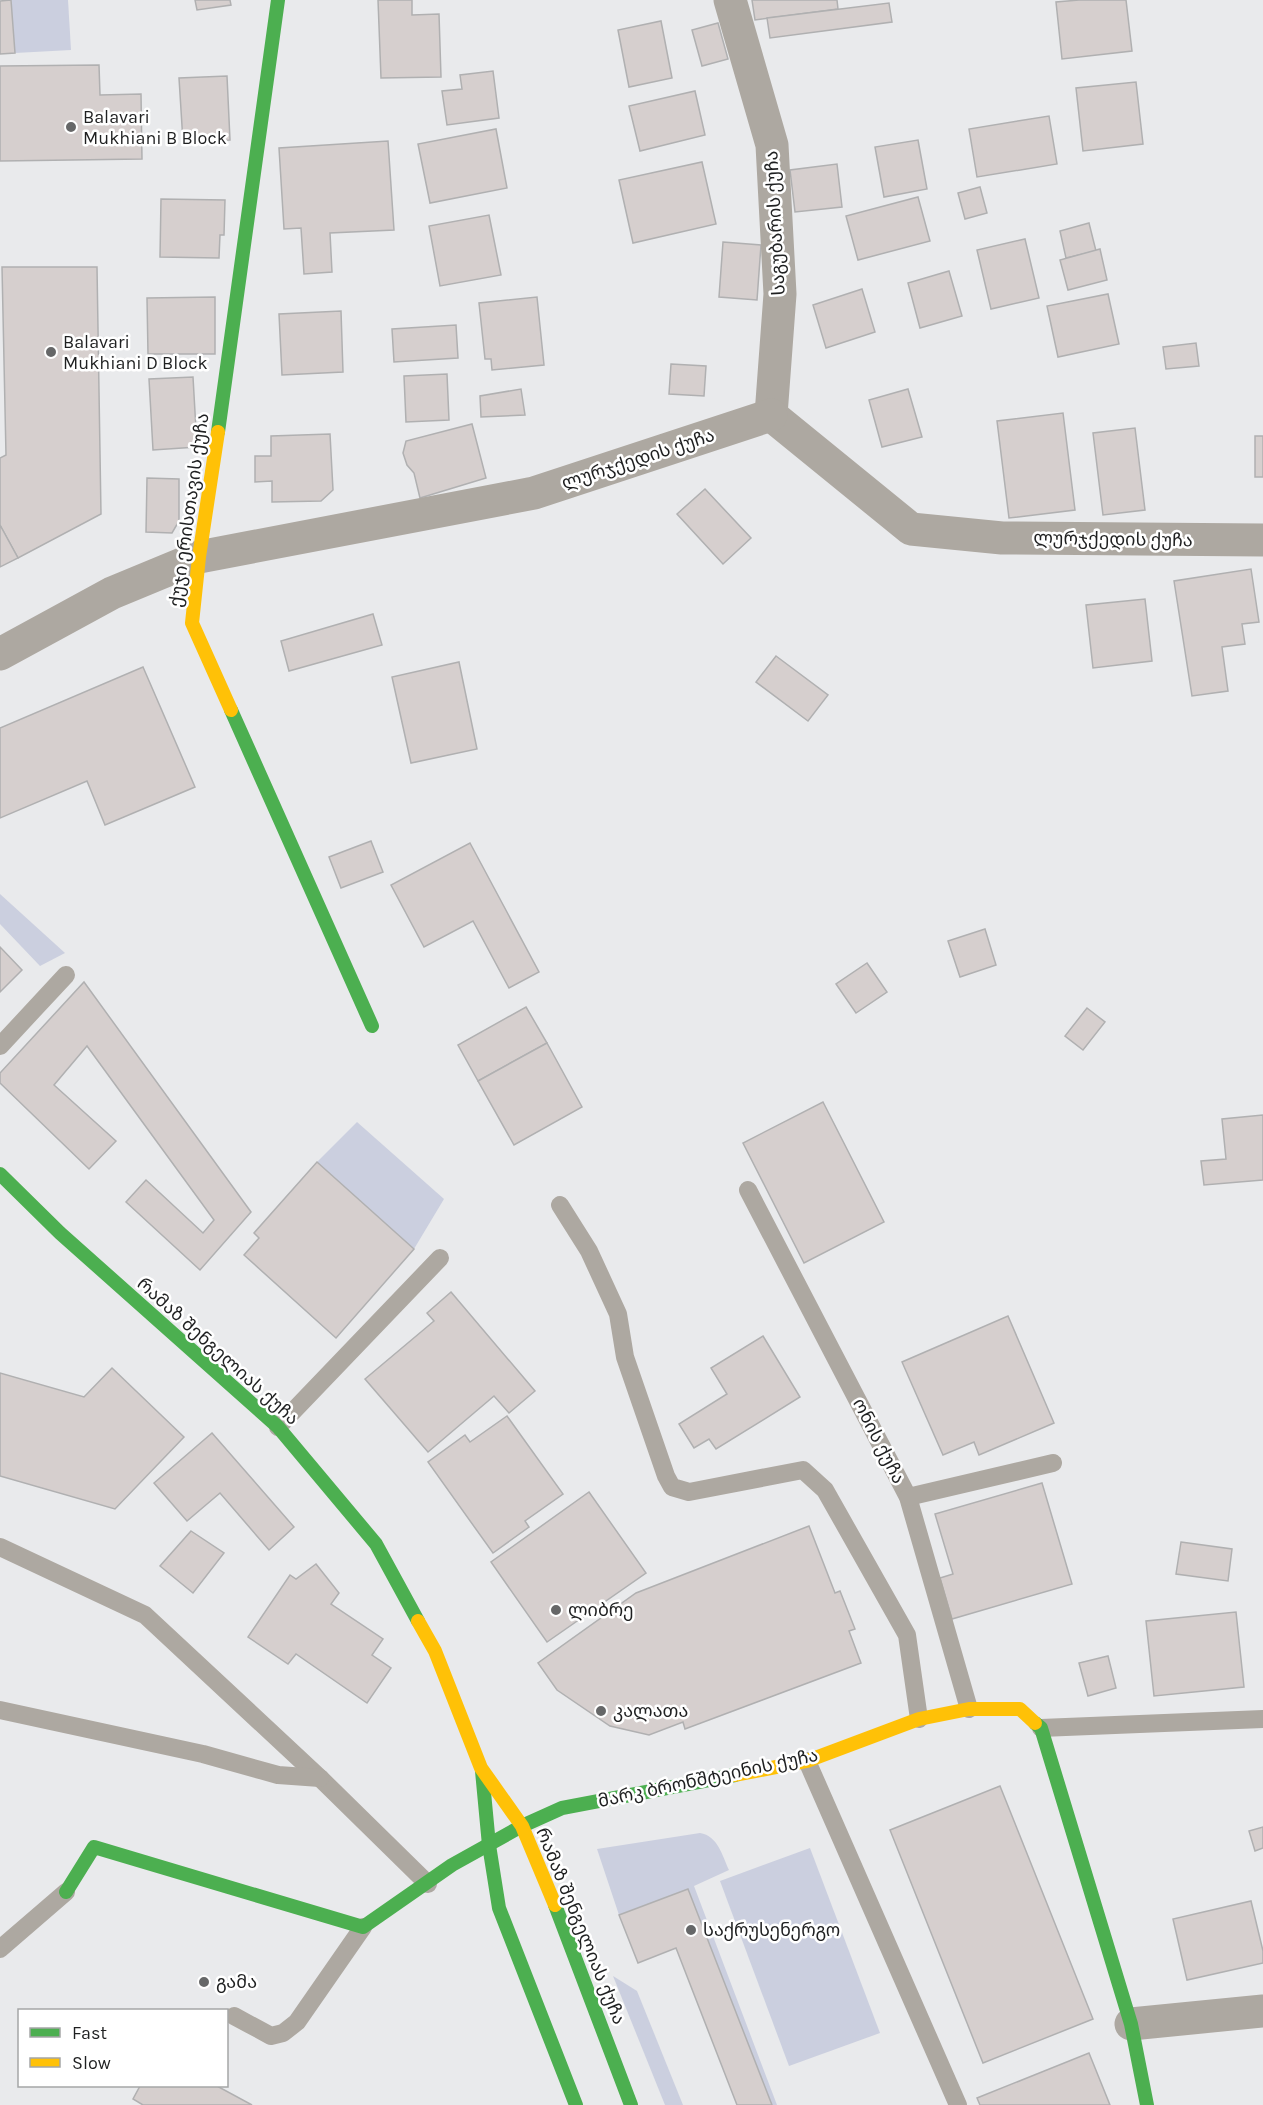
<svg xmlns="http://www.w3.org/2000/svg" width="1263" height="2105" font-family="Karla,'Noto Sans Georgian',sans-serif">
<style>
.green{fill:#cbcfdf}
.building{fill:#d6cfce;stroke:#b0b0b1;stroke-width:1.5}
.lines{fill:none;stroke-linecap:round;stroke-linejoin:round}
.lane{stroke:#ada8a1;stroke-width:18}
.street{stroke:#ada8a1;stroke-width:33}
.fast{stroke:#4caf50;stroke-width:14}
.slow{stroke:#ffc107;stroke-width:14}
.poi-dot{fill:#666768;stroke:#fff;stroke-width:2}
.labels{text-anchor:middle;stroke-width:5;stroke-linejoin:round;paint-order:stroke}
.poi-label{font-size:18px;fill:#1f2021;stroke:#fff;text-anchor:start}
.street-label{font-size:18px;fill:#1f2021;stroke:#fff}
</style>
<rect width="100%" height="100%" fill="#e9eaec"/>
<!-- green -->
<g class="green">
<polygon points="11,0 68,0 71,50 15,53"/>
<polygon points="0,894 65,953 40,966 0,924"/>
<polygon points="357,1122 444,1199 414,1249 317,1162"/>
<path d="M700,1833c18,3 22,22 29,37l-35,16 83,219h-5l-84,-216 -69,26 -22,-66z"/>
<polygon points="810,1848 880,2033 789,2066 720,1881"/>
<polygon points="613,1976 637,1991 683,2105 665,2105"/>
</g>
<!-- building -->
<g class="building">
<polygon points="11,0 15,53 0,54 0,1"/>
<polygon points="195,0 230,0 231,5 197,10"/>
<polygon points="378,0 412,0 412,15 439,14 441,77 381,78"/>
<polygon points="752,0 837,0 838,9 755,20"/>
<polygon points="1079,0 1126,0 1132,51 1062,59 1056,2"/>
<polygon points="889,3 892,22 770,38 767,18"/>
<polygon points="661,21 672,78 629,87 618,30"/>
<polygon points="718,23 728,59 702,66 692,30"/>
<polygon points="99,65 100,95 141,94 142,159 0,161 0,66"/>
<polygon points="493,71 499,118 447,125 442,91 462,89 460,75"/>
<polygon points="227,76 230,140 183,142 179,78"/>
<polygon points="1136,82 1143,144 1083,151 1076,88"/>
<polygon points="695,91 705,135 640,151 629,106"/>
<polygon points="1049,116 1057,164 977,177 969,129"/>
<polygon points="496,129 507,188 430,203 418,144"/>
<polygon points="918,140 927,189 884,197 875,147"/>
<polygon points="388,141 394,230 330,233 332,272 304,274 301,228 284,229 279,148"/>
<polygon points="702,162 716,224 633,243 619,180"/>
<polygon points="837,164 842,207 795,212 790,170"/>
<polygon points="980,187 987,213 965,219 958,193"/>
<polygon points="918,197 930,241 858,260 846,216"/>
<polygon points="161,199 225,200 224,235 220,235 219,258 160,257"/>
<polygon points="489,215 501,275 440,286 429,226"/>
<polygon points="1089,223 1096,251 1066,258 1060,231"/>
<polygon points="1025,239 1039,298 991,309 977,250"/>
<polygon points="723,242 761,245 757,300 719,297"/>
<polygon points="1100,249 1107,280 1068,290 1060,260"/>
<polygon points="2,267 97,267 101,514 18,558 0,525 0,458 6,455"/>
<polygon points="949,271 962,316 920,328 908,283"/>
<polygon points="862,289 875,332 826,348 813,305"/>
<polygon points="1108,294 1119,344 1058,357 1047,306"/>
<polygon points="215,297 215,354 148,354 147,298"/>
<polygon points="537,297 544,365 492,370 491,359 485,359 479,303"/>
<polygon points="341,311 343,372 282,375 279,314"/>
<polygon points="456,325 458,358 394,362 392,329"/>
<polygon points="1196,343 1199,366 1166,369 1163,347"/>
<polygon points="671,364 706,366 704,396 669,394"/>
<polygon points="447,374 449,420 406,422 404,376"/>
<polygon points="193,377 197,447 153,450 149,379"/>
<polygon points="521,389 525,415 481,417 480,396"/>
<polygon points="908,389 922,437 882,447 869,400"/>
<polygon points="1063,413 1075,510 1009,518 997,421"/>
<polygon points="472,424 486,478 420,498 414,473 407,465 403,453 406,441"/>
<polygon points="1135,428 1145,510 1103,515 1093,433"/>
<polygon points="330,434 333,490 321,501 272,502 272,481 255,482 255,456 271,456 271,436"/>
<rect x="1255" y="436" width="8" height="41"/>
<polygon points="147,478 179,479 179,521 172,533 146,532"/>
<polygon points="705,489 751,538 723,564 677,514"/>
<polygon points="0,525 18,558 0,567"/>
<polygon points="1251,569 1259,622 1242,624 1245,644 1222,647 1228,691 1192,696 1174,581"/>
<polygon points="1145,599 1152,661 1093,668 1086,605"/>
<polygon points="373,614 382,645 289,671 281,641"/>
<polygon points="776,656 828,695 808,721 756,682"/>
<polygon points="459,662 477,749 411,763 392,677"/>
<polygon points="143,667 195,787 105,825 87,781 0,818 0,728"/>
<polygon points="371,841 383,872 341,888 329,857"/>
<polygon points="470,843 539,972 509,988 473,921 424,947 391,885"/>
<polygon points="985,929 996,965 960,977 948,941"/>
<polygon points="0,947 22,970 0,992"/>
<polygon points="867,963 887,992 856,1013 836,984"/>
<polygon points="84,982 251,1212 200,1270 126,1202 146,1180 203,1233 214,1220 87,1046 54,1085 116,1141 89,1169 0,1083 0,1073"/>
<polygon points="526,1007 547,1043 478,1081 458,1045"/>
<polygon points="1087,1008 1105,1022 1083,1050 1065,1036"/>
<polygon points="547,1043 582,1107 514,1145 478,1081"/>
<polygon points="823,1102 884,1222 804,1263 743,1143"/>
<polygon points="1263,1115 1263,1180 1204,1185 1201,1161 1226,1159 1222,1119"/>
<polygon points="317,1162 414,1249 336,1338 244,1255 259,1238 254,1233"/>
<polygon points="451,1292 535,1391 509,1413 494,1396 428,1452 365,1379 434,1321 427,1313"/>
<polygon points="1008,1316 1054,1423 979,1455 974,1442 943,1455 902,1362"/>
<polygon points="763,1336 800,1397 716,1449 709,1439 694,1448 679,1424 727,1394 711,1368"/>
<polygon points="112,1368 184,1437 115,1509 0,1476 0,1373 84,1397"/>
<polygon points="507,1416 563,1494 525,1521 529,1527 493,1553 428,1462 465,1435 470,1442"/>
<polygon points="212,1433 294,1527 269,1550 220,1493 187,1521 154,1483"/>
<polygon points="1042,1483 1072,1584 952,1619 940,1578 953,1574 935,1514"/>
<polygon points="589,1492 646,1573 547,1642 491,1562"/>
<polygon points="809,1526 835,1593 840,1591 855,1629 849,1631 861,1663 685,1729 683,1722 649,1735 610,1726 557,1690 538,1663 636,1593"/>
<polygon points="191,1531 224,1553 193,1593 160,1566"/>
<polygon points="1181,1542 1232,1549 1228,1581 1176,1574"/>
<polygon points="316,1564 339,1593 331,1604 383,1639 372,1655 391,1668 367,1703 296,1654 288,1664 248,1637 290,1575 296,1579"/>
<polygon points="1236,1612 1244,1687 1154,1696 1146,1621"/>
<polygon points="1108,1656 1116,1688 1088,1696 1079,1663"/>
<polygon points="1000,1786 1093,2019 983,2063 890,1830"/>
<polygon points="1263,1827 1263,1848 1255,1851 1249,1831"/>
<polygon points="688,1889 772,2105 737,2105 676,1948 638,1963 619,1915"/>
<polygon points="1251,1901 1263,1951 1263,1963 1187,1980 1173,1919"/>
<polygon points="1089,2053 1110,2105 980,2105 977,2098"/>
<polygon points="140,2086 217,2086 252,2105 143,2105 133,2099"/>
</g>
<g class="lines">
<!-- lane -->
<g class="lane">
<polyline points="0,1046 66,975"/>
<polyline points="748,1190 908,1497 969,1709"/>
<polyline points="560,1205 589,1251 618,1314 625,1357 666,1476 672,1487 689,1492 803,1470 825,1490 907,1635 919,1719"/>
<polyline points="278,1427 440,1258"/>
<polyline points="908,1497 1053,1463"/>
<polyline points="0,1547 145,1615 320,1778 428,1884"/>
<polyline points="0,1710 203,1754 278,1775 320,1778"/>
<polyline points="1041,1728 1263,1719"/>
<polyline points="807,1761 958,2105"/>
<polyline points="0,1949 66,1892"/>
<polyline points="234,2016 271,2036 283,2033 297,2022 363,1927"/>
</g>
<!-- street -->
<g class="street">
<polyline points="730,0 772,145 780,294 771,415"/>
<polyline points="771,415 911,529 1002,538 1263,540"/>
<polyline points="0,654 112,593 199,557 534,493 771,415"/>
<polyline points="1131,2024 1263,2011"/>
</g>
<!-- fast -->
<g class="fast">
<polyline points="218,432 278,0"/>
<polyline points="231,710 372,1026"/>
<polyline points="0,1174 60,1233 278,1427 376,1544 418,1621"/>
<polyline points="1035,1723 1041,1728 1131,2024 1147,2105"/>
<polyline points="482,1771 489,1845 499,1908 576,2105"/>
<polyline points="66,1892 94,1847 363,1927 452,1865 522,1826 562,1808 735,1775"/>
<polyline points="555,1905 631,2105"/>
</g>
<!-- slow -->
<g class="slow">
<polyline points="218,432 199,557 192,623 231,710"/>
<polyline points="418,1621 435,1651 481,1768 522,1826 555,1905"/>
<polyline points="735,1775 807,1761 919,1719 969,1709 1020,1709 1035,1723"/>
</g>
</g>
<!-- markers -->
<g class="poi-dot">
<circle cx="71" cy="127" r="6"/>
<circle cx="51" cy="352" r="6"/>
<circle cx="556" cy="1610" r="6"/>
<circle cx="601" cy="1711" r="6"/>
<circle cx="691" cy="1930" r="6"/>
<circle cx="204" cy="1982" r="6"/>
</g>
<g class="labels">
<!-- poi labels -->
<g class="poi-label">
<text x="83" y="123">Balavari<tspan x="83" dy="21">Mukhiani B Block</tspan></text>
<text x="63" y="348">Balavari<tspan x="63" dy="21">Mukhiani D Block</tspan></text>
<text x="568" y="1616">ლიბრე</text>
<text x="613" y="1717">კალათა</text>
<text x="703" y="1936">საქრუსენერგო</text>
<text x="216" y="1988">გამა</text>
</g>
<!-- street labels -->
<g class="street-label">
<text transform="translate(775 223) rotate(-93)" y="6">საგუბარის ქუჩა</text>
<text transform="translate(638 459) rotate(-18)" y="6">ლურჯქედის ქუჩა</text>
<text transform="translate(189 510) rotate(-82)" y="6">ქუჯი ერისთავის ქუჩა</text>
<text transform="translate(1113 539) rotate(1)" y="6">ლურჯქედის ქუჩა</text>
<text transform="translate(218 1351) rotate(42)" y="6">რამაზ შენგელიას ქუჩა</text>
<text transform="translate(879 1441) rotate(63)" y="6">ონის ქუჩა</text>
<text transform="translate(708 1778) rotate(-12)" y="6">მარკ ბრონშტეინის ქუჩა</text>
<text transform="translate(581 1926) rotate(68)" y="6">რამაზ შენგელიას ქუჩა</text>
</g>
</g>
<!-- legend -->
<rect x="18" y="2009" width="210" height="78" fill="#ffffff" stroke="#a5a6a6" stroke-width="1.5"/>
<rect x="30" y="2028" width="30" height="9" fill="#4caf50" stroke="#a5a6a6" stroke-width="1.5"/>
<text x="72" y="2039" font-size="18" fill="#1f2021">Fast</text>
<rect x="30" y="2058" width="30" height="9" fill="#ffc107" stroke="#a5a6a6" stroke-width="1.5"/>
<text x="72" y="2069" font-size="18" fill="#1f2021">Slow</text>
</svg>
